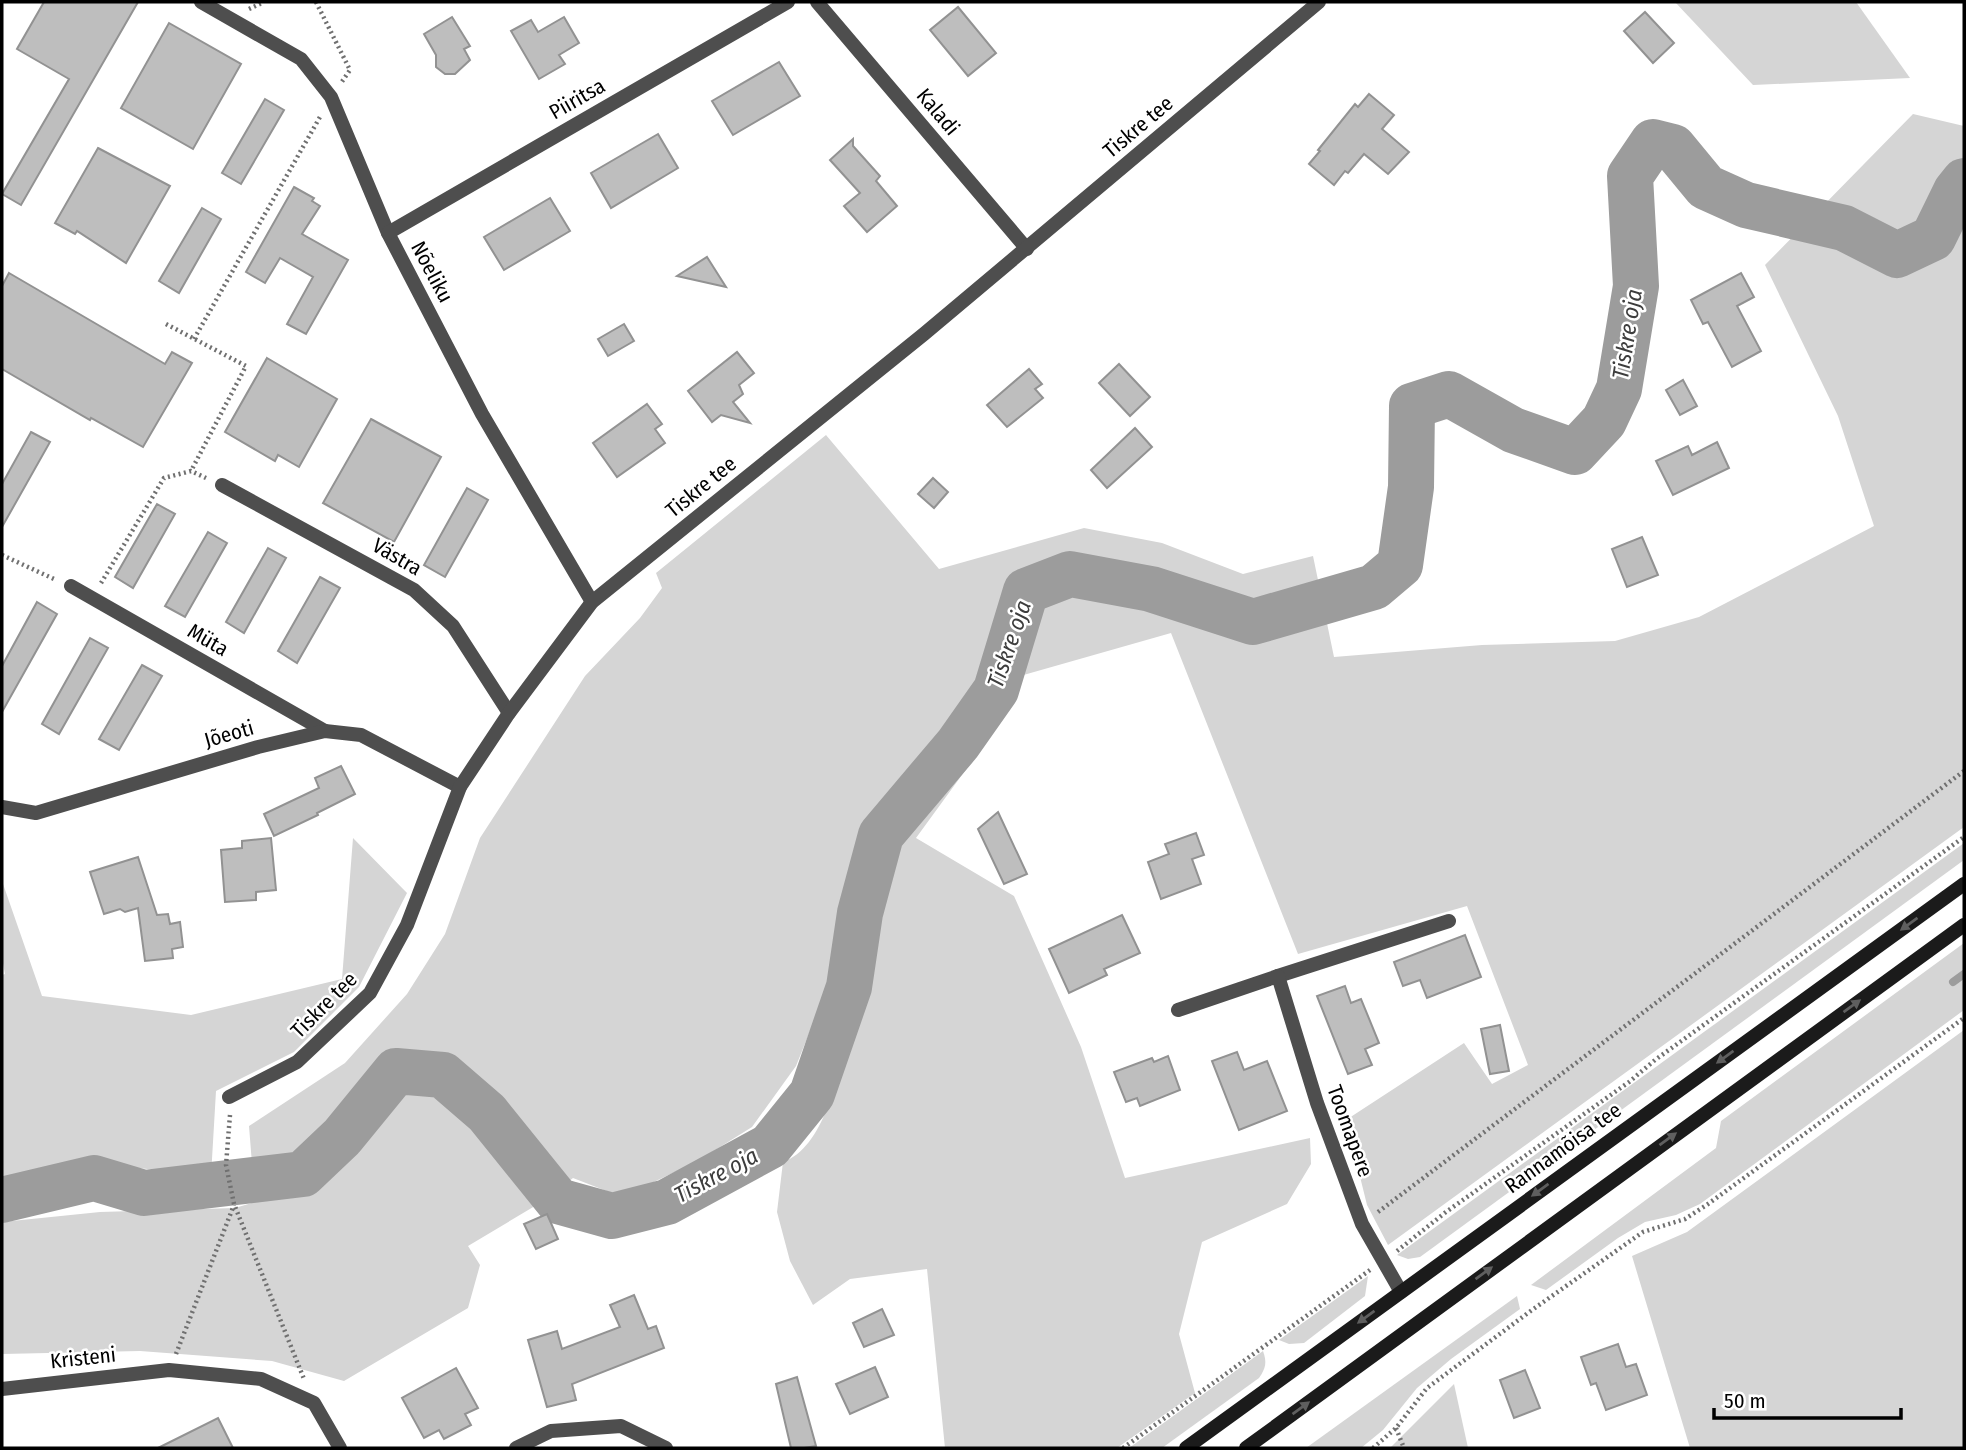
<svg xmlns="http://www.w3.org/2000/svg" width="1966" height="1450" font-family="'Fira Sans Condensed',sans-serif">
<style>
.green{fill:#d5d5d5}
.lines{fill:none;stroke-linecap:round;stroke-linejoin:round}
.stream{stroke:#9c9c9c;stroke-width:8}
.river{stroke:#9c9c9c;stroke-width:46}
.building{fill:#bebebe;stroke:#929292;stroke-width:2}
.path{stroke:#707070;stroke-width:4.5;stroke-dasharray:2 3.5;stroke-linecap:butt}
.street{stroke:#4e4e4e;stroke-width:14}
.secondary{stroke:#1b1b1b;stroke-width:14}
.oneway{fill:#5f5f5f}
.labels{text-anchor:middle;stroke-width:5;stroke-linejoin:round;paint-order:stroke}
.street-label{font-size:21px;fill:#000;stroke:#fff}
.water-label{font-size:23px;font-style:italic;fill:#3d3d3d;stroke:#fff}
</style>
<rect width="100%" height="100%" fill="#fff"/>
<!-- green -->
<g class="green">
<polygon points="1675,2 1856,2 1910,78 1753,85"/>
<path d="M1913,114l51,12v701l-576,418 -21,-40 -21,-85 118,-77 28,41 36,-19 -61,-159 -169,48 -127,-321 -151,43 -7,29 -97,133 98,58 67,151 44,131 185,-40 1,26 -24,40 -85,38 -23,92 16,59 -78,55h-172l-18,-179 -77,10 -37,26 -23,-44 -13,-49 6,-50c41,-14 55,-87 66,-125l-25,-41 -28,70 -44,61 -56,35 -74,35 -49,-19 -28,22 -77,46 12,19 -12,43 -124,73 -72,-20 -132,-10 -138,3v-132l98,-10 135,-4 20,-6 -6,-76 96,-63 62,-69 38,-60 35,-96 105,-162 55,-58 22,-30 -6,-15 170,-138 113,134 145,-41 78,15 81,31 70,-18 21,101 148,-12 133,-4 84,-24 175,-91 -36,-110 -73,-151z"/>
<polygon points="353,838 407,893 359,987 294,1052 216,1091 211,1176 102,1164 2,1179 2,975 5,974 2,958 2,881 42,996 191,1015 342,979"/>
<polygon points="1964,843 1964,860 1420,1257 1408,1259 1397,1255"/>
<polygon points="1964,943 1964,1010 1700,1204 1676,1215 1645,1222 1618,1238 1546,1290 1531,1285 1716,1148 1721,1121"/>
<polygon points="1964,1030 1964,1448 1690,1448 1632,1256 1687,1232"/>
<polygon points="1368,1276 1365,1296 1304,1343 1289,1344 1279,1340"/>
<polygon points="1517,1296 1520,1309 1451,1359 1417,1388 1383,1430 1361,1448 1306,1448"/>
<path d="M1263,1351c4,11 3,17 -4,27l-97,70h-33z"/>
<polygon points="1454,1384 1468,1448 1390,1448"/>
</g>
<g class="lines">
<!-- stream -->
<polyline class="stream" points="1953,982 1964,974"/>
<!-- river -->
<polyline class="river" points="2,1200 94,1178 144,1193 303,1174 342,1137 396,1071 443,1075 487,1113 558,1201 612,1216 667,1202 770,1146 812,1094 849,987 860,913 881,835 958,744 996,690 1026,591 1070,574 1151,589 1253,622 1374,587 1400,565 1411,487 1412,406 1449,394 1513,430 1575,452 1604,421 1619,389 1636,286 1630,176 1653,142 1673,147 1706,187 1746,205 1844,228 1897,255 1933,238 1956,191 1964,181"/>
</g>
<!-- building -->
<g class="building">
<polygon points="44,2 138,2 21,205 2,194 69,79 17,49"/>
<polygon points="958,7 996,53 968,76 930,30"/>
<polygon points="1645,12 1674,43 1653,63 1624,31"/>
<polygon points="452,17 470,46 464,49 470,60 455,74 445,74 436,67 436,55 424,34"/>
<polygon points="564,17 579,43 559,55 565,64 539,79 511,31 531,20 538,32"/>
<polygon points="169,23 241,64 193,149 121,108"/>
<polygon points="779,62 800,96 733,135 712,101"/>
<polygon points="1369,94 1394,115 1382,129 1409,152 1388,174 1364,154 1348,173 1345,171 1334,185 1309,164 1320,151 1318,150 1355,104 1358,107"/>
<polygon points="265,99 284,110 241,184 222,173"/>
<polygon points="658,134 678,168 611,208 591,173"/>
<polygon points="853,139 853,146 880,176 876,181 897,206 867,232 844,206 860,193 830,160"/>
<polygon points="98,148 170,186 126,263 77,231 75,234 55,223"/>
<polygon points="294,187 314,198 312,201 320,206 302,234 348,260 306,334 287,324 313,277 280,258 265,283 246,272"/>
<polygon points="550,198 570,231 504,270 484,237"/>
<polygon points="202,208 221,219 179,293 159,281"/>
<polygon points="707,257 726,287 677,276"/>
<polygon points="9,273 165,364 172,352 192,363 143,447 91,418 90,420 2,369 2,286"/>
<polygon points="1741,273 1754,297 1737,306 1761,351 1732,367 1708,322 1703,324 1691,300"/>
<polygon points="624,324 634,341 608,356 598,339"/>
<polygon points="737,352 754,373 739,385 743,394 733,402 750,423 721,415 712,422 688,391"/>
<polygon points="267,358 337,399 299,467 278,455 275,461 225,432"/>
<polygon points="1119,364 1150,397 1130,416 1099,383"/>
<polygon points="1029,369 1042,384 1035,389 1043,398 1007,427 987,405"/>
<polygon points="1683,380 1697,406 1680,415 1666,390"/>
<polygon points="647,404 662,424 655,429 665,443 617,477 593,443"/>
<polygon points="371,419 441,457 394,542 323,503"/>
<polygon points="1135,428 1152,447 1107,488 1091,470"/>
<polygon points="31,432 50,442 2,527 2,484"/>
<polygon points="1717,442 1729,468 1673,495 1656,461 1688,446 1692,455"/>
<polygon points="933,478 948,492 934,508 918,494"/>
<polygon points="467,488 488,500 445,577 424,565"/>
<polygon points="157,504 175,514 133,588 115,577"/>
<polygon points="208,532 227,543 185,617 165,606"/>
<polygon points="1642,537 1658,575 1627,587 1612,549"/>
<polygon points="268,548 286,558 244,633 226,622"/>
<polygon points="320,577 340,588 297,663 278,651"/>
<polygon points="37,602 57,614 2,712 2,666"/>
<polygon points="90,638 108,648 59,734 42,724"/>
<polygon points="142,665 162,676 119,750 99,739"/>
<polygon points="341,766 355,794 317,813 318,815 274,836 264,814 319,788 315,778"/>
<polygon points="998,812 1027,874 1004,884 978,829"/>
<polygon points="1196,833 1204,855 1192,859 1201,884 1161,899 1148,862 1169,854 1165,844"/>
<polygon points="271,838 276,890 256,892 256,900 225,902 221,850 242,848 242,841"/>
<polygon points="138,857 157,915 168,914 170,924 180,922 183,947 172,949 173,958 145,961 138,908 125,912 120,909 104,914 90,872"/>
<polygon points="1122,915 1140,953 1104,969 1107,975 1069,993 1049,949"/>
<polygon points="1465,935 1481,977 1427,998 1420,980 1403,986 1394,962"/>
<polygon points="1345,986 1351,1003 1361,999 1379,1043 1365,1049 1372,1065 1348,1074 1317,996"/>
<polygon points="1500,1025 1509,1071 1490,1074 1481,1029"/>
<polygon points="1237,1052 1244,1070 1267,1061 1287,1111 1239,1130 1212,1061"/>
<polygon points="1168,1056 1180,1090 1140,1106 1137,1098 1126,1102 1114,1072 1152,1058 1154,1062"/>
<polygon points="547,1214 558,1239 536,1249 524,1224"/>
<polygon points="634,1295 648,1329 656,1326 664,1348 572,1384 576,1400 547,1407 528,1340 557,1331 562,1349 620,1327 610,1305"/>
<polygon points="882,1309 894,1335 864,1347 853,1323"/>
<polygon points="1618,1344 1626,1367 1636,1364 1647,1395 1606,1410 1596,1383 1591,1385 1581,1357"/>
<polygon points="875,1367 888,1397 850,1414 836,1384"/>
<polygon points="456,1368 478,1408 465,1414 471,1425 444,1439 439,1430 424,1438 402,1398"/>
<polygon points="1525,1370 1540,1408 1514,1418 1500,1380"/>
<polygon points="797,1377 816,1446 804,1448 791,1448 776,1384"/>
<polygon points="218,1418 233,1448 158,1448"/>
</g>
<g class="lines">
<!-- path -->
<g class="path">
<polyline points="316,2 350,70 341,83"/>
<polyline points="249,9 264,2"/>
<polyline points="166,324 246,366 191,471"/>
<polyline points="194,339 320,117"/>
<polyline points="2,555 54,579"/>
<polyline points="101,583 164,478 191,471 206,478"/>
<polyline points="230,1115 226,1165 234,1204 304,1379"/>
<polyline points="1378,1212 1964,771"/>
<polyline points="1397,1251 1446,1212 1629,1082 1655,1060 1964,837"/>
<polyline points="176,1354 234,1205"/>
<polyline points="1396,1428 1404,1448"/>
<polyline points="1123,1448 1370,1270"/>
<polyline points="1373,1448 1396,1428 1427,1388 1532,1310 1643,1232 1685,1219 1708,1204 1964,1018"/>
</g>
<!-- street -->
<g class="street">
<polyline points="201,2 301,59 331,97 388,233 482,414 592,602"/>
<polyline points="817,2 1027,249"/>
<polyline points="388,233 788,2"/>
<polyline points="222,485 414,590 453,626 509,713"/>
<polyline points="71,586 325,731"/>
<polyline points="2,807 36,813 258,747 325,731 361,735 460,787"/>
<polyline points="1278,976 1449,921"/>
<polyline points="1178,1010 1278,976 1317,1103 1362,1224 1401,1292"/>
<polyline points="229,1097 297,1062 370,993 407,925 460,787 509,713 592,602 924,334 1319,2"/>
<polyline points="2,1389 169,1370 261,1379 314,1403 340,1448"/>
<polyline points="516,1448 551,1431 621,1426 666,1448"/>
</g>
<!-- secondary -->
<g class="secondary">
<polyline points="1186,1448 1964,884"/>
<polyline points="1246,1448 1964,925"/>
</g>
</g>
<!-- one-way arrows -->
<defs><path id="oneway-solid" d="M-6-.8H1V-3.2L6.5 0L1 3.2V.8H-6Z" transform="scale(1.75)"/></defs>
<g class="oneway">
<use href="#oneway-solid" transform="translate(1909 924) rotate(144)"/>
<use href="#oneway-solid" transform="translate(1852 1006) rotate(-36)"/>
<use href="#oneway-solid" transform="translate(1725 1057) rotate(144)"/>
<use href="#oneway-solid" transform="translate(1668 1139) rotate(-36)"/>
<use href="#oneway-solid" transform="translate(1540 1190) rotate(144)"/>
<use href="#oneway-solid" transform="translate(1484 1273) rotate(-36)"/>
<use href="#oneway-solid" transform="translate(1366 1317) rotate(144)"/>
<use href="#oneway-solid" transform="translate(1301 1408) rotate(-36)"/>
</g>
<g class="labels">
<!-- street labels -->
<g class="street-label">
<text transform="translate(577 99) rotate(-30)" y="7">Piiritsa</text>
<text transform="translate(938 112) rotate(50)" y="7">Kaladi</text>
<text transform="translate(1138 127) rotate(-40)" y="7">Tiskre tee</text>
<text transform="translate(432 272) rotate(62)" y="7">Nõeliku</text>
<text transform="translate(701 487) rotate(-39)" y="7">Tiskre tee</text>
<text transform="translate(397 557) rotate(30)" y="7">Västra</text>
<text transform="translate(208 640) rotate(30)" y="7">Müta</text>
<text transform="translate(229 734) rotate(-16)" y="7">Jõeoti</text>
<text transform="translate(324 1005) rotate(-45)" y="7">Tiskre tee</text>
<text transform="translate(1350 1131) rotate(70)" y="7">Toomapere</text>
<text transform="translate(1563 1148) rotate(-36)" y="7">Rannamõisa tee</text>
<text transform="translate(83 1358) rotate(-6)" y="7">Kristeni</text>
</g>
<!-- water labels -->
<g class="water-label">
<text transform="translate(1627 334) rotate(-81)" y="8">Tiskre oja</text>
<text transform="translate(1009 644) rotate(-71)" y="8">Tiskre oja</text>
<text transform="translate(716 1175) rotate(-28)" y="8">Tiskre oja</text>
</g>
</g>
<!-- border -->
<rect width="1966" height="1450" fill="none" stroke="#000000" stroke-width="7"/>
<!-- scale -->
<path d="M1714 1408v10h187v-10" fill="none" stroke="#000000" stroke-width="3.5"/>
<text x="1724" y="1408" font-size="21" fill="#000000" stroke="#ffffff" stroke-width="5" paint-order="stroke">50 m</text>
</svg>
